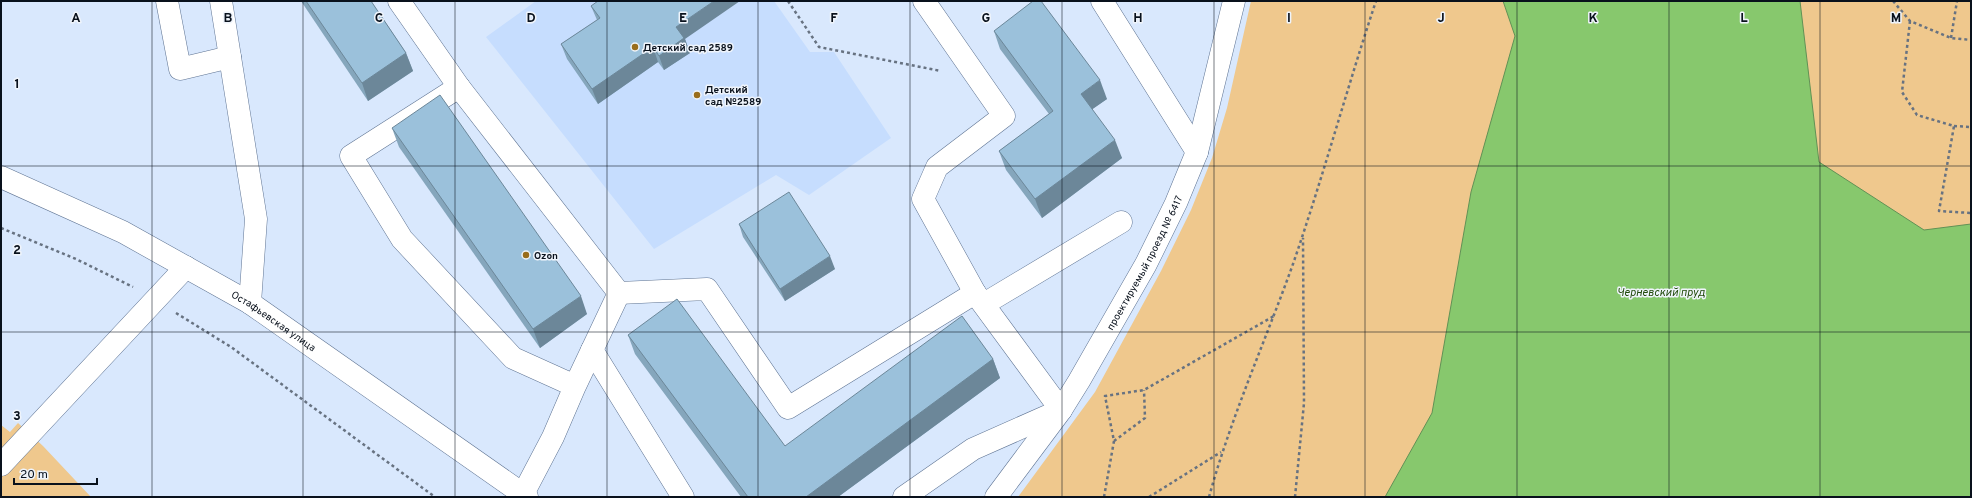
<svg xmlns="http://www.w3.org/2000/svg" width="1972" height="498" font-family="Overpass,sans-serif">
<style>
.built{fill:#c6ddfe}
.green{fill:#efc88d}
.water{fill:#87c86d;stroke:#619155}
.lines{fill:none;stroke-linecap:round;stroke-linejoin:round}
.minor-casing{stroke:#5f7493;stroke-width:23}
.path{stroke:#677281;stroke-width:2.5;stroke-dasharray:3 3;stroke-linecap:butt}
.minor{stroke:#fff;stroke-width:22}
.wall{fill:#85a6bc}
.shaded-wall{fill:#6c8799}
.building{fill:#9bc1db;stroke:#6c8799}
.grid{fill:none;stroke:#09111c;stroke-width:1;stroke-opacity:0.55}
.poi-dot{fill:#996d1c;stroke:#eff4fb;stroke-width:1.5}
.labels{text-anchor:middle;stroke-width:3;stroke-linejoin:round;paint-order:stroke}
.poi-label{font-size:10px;font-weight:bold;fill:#09111c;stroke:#eff4fb;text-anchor:start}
.street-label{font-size:10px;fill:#09111c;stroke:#eff4fb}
.water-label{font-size:11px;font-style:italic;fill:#214a0b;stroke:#eff4fb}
.grid-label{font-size:13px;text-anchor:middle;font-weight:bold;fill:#09111c;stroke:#eff4fb;stroke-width:3;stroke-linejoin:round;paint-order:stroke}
</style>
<rect width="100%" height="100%" fill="#d9e8fd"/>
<!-- built -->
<polygon class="built" points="536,1 774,1 810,52 834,52 891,138 809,195 776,175 654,249 486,37"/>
<!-- green -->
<g class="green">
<polygon points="1251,1 1971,1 1971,497 1018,497 1095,392 1161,271 1191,210 1212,158 1227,108"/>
<polygon points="18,423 43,446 91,497 1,497 1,425 10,432"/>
</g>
<!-- water -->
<polygon class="water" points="1503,1 1800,1 1819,162 1924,230 1971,224 1971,497 1385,497 1432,413 1471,192 1515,36"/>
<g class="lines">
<!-- minor casing -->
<g class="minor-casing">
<g id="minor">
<polyline points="167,1 180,69 230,57"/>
<polyline points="221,1 256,219 250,303"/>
<polyline points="399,1 459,87"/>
<polyline points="924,1 1004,116 937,167 923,199 975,293"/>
<polyline points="1102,1 1197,152"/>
<path id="s1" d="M1,177l122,55 127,71 277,194"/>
<polyline points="619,293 707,289 788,408 975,293 1061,410 973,449 904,497"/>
<polyline points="984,304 1121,222"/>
<polyline points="592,350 683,497"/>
<polyline points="1,465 186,267"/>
<polyline points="523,494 553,437 575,386 513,358 402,239 351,156 459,87 619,293 575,386"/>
<path id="s2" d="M996,497l65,-87 18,-29 67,-117 30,-61 21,-51 37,-151"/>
</g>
</g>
<!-- path -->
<g class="path">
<polyline points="788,1 819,47 941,71"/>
<polyline points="1893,1 1910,21 1951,38 1971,40"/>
<polyline points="1910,21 1902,92 1917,115 1954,126 1939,211 1971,213"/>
<polyline points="1951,38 1957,1"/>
<polyline points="1954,126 1971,127"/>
<polyline points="1,228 76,259 133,287"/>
<polyline points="176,313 231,347 435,497"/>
<polyline points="1114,441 1145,418 1144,390"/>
<polyline points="1104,497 1114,441 1105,396 1144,390 1274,316"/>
<polyline points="1149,497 1221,452"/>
<path d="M1209,497c22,-80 56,-155 84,-233 30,-87 54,-176 83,-263"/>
<polyline points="1295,497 1304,403 1303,238"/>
</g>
<!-- minor -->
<use href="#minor" class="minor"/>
</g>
<!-- wall -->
<g class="wall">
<polygon points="301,1 371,1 406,53 413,71 368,101"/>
<polygon points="591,6 685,39 690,53 664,70 658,62 598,104 567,59 561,44 597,20"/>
<polygon points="994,31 1107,99 1092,109 1122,158 1042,218 1006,170 999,151 1049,114 1000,49"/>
<polygon points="392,128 587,314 540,348 399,147"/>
<polygon points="739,224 835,269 785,301 743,237"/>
<polygon points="628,335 785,446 993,359 1000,378 838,497 741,497 635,354"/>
</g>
<!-- shaded-wall -->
<g class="shaded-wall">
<polygon points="714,1 740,1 685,39 690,53 664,70 659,56 676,27"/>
<polygon points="653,47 658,62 598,104 592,89"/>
<polygon points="406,53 413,71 368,101 362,83"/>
<polygon points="1100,80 1107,99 1087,113 1081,94"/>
<polygon points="1115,140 1122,158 1042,218 1035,199"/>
<polygon points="830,256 835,269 785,301 780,289"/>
<polygon points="581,296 587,314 540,348 533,329"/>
<polygon points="993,359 1000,378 838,497 806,497"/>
</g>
<!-- building -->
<g class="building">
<polygon points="306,1 371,1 406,53 362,83"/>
<polygon points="598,1 714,1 676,27 684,38 659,56 653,47 592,89 561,44 600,18 591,6"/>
<polygon points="1033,1 1041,1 1100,80 1081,94 1115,140 1035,199 999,151 1053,111 994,31"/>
<polygon points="440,95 581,296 533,329 392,128"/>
<polygon points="789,192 830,256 780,289 739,224"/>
<polygon points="677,299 785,446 962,316 993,359 806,497 748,497 628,335"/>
</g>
<!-- grid -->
<path class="grid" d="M152,1v496M303,1v496M455,1v496M607,1v496M758,1v496M910,1v496M1062,1v496M1214,1v496M1365,1v496M1517,1v496M1669,1v496M1820,1v496M1,166h1970M1,332h1970"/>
<!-- markers -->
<g class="poi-dot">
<circle cx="635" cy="47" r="4"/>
<circle cx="697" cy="95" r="4"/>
<circle cx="526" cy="255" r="4"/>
</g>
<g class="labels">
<!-- poi labels -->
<g class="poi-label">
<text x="643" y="51">Детский сад 2589</text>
<text x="705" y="93">Детский<tspan x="705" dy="12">сад №2589</tspan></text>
<text x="534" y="259">Ozon</text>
</g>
<!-- street labels -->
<g class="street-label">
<text dy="4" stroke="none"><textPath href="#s2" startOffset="278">проектируемый проезд № 6417</textPath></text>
<text dy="4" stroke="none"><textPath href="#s1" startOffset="309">Остафьевская улица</textPath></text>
</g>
<!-- water labels -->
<g class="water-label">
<text x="1661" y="296">Черневский пруд</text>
</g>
</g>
<g class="grid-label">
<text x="76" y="22">A</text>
<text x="228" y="22">B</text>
<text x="379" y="22">C</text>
<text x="531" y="22">D</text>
<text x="683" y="22">E</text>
<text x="834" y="22">F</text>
<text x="986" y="22">G</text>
<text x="1138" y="22">H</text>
<text x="1289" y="22">I</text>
<text x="1441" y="22">J</text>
<text x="1593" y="22">K</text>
<text x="1744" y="22">L</text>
<text x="1896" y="22">M</text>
<text x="17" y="88">1</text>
<text x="17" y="254">2</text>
<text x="17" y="420">3</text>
</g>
<!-- border -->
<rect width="1972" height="498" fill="none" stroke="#09111c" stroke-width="4"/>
<!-- scale -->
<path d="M14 478v6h83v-6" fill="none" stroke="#09111c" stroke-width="2"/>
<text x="20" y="478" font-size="12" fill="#09111c" stroke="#eff4fb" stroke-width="3" paint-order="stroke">20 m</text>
</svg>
